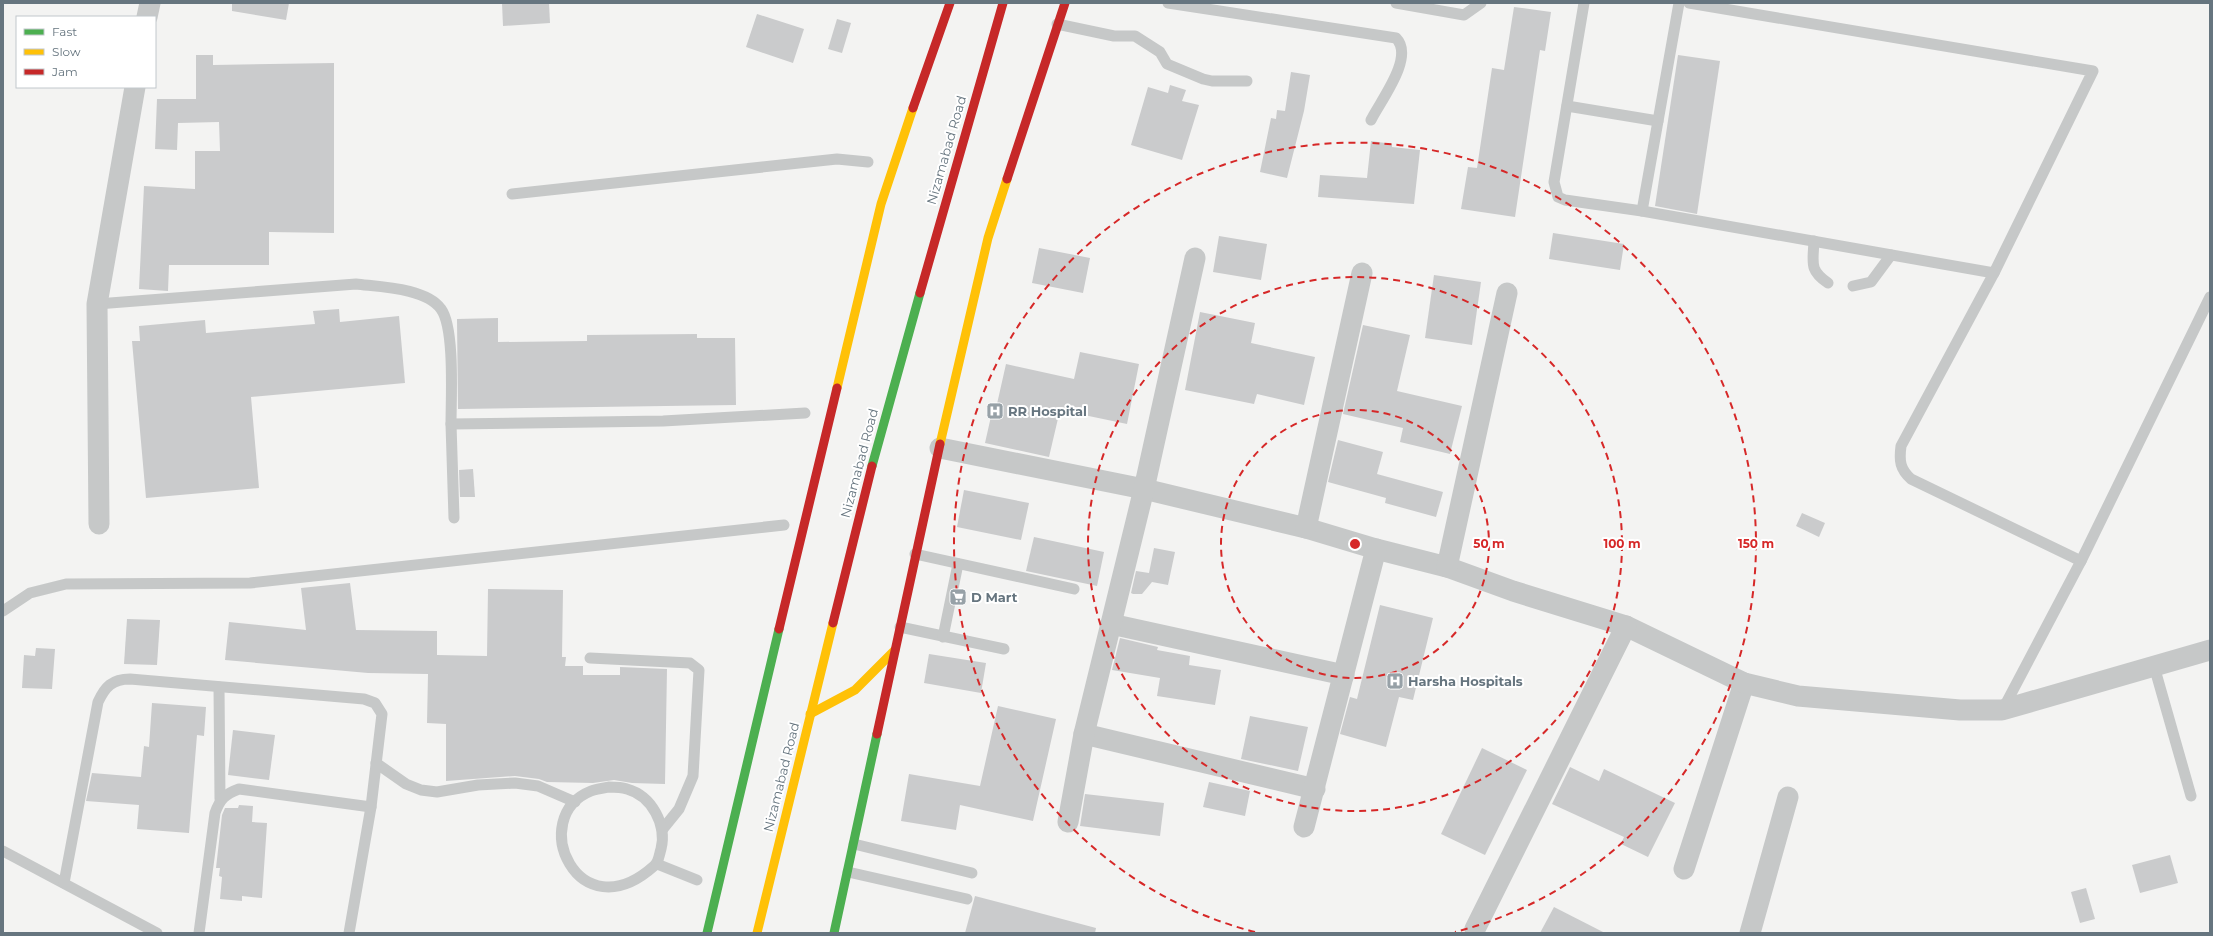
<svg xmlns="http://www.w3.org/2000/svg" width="2213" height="936" font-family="Montserrat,sans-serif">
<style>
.building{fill:#cacbcc}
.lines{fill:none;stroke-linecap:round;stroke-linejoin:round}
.lane{stroke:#c6c8c8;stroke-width:11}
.street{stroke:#c6c8c8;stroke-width:21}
.fast{stroke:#4caf50;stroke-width:9}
.slow{stroke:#ffc107;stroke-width:9}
.jam{stroke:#c62828;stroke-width:9}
.ring{fill:none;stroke:#d62828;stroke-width:2;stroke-dasharray:7 5}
.labels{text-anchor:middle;stroke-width:4;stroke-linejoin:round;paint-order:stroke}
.street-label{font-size:13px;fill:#66757f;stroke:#fff}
.poi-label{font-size:13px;font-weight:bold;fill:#66757f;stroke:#fff;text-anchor:start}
.centre{fill:#d62828;stroke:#fff;stroke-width:2}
.ring-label{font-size:12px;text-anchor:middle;font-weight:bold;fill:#d62828;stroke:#fff;stroke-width:4;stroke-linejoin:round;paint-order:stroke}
</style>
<rect width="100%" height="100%" fill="#f3f3f2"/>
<!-- building -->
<g class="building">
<polygon points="232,3 289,3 286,20 232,11"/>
<polygon points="502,3 549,3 550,23 503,26"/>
<polygon points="1514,7 1551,12 1545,51 1540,50 1515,217 1461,209 1468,167 1477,168 1492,68 1504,70"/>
<polygon points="757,14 804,29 793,63 746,47"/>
<polygon points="837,19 851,23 842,53 828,49"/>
<polygon points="196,55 213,55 213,65 334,63 334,233 269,232 269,265 169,265 168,291 139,289 144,186 195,189 195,151 220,151 219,122 178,123 177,150 155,149 157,99 196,99"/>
<polygon points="1678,55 1720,61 1697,214 1655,206"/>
<polygon points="1291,72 1310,75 1304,111 1287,178 1260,172 1271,118 1276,119 1277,110 1285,111"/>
<polygon points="1170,85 1186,90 1182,101 1199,105 1182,160 1131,145 1148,87 1168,93"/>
<polygon points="1371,141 1392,144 1392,147 1420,150 1414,204 1318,197 1320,175 1367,178"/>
<polygon points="1553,233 1624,244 1620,270 1549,259"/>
<polygon points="1219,236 1267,244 1261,280 1213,272"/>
<polygon points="1039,248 1090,258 1083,293 1032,283"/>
<polygon points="1434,275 1481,282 1472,345 1425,338"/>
<polygon points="339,309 340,322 399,316 405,383 251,397 259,488 146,498 132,341 140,341 139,326 205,320 206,333 315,324 313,311"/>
<polygon points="1200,312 1255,323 1251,343 1315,357 1304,405 1257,394 1254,404 1185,390"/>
<polygon points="498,318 498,342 587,341 587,335 697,334 697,338 735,338 736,405 458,409 457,319"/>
<polygon points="1363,325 1410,335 1397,391 1462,406 1450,454 1400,442 1403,428 1343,414"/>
<polygon points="1080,352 1139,364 1127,424 1060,410 1049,457 985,443 994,403 997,404 1006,364 1074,379"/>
<polygon points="1338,440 1383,452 1377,474 1443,492 1436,517 1385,503 1386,498 1328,482"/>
<polygon points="473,469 475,497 460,497 459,470"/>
<polygon points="964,490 1029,503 1021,540 957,527"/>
<polygon points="1802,513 1825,523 1819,537 1796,526"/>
<polygon points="1034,537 1104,552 1097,586 1026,571"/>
<polygon points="1154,548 1175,552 1168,585 1152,582 1142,594 1133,594 1131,593 1136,571 1149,573"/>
<polygon points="350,583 356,630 437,631 437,655 487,656 488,589 563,590 562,657 566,657 565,666 583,666 583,675 620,675 620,667 667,669 665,784 632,783 614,780 593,783 547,782 539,779 515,776 446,781 446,724 427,723 428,674 368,673 225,660 229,622 306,630 301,588"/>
<polygon points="1380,605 1433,618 1413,700 1399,697 1386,747 1340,734 1350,697 1357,699"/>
<polygon points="127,619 160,620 157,665 124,664"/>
<polygon points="1120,638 1158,647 1157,650 1190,656 1189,665 1221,670 1215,705 1157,696 1160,678 1112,670"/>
<polygon points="36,648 55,649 52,689 22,688 24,655 35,656"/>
<polygon points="929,654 986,663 981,693 924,683"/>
<polygon points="152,703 206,707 204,736 197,735 189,833 137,829 139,805 86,801 92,773 141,777 144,746 149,747"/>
<polygon points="998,706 1056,719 1033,821 960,805 956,830 901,821 909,774 980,786"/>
<polygon points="1250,716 1308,727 1298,771 1241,759"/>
<polygon points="233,730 275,735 269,780 228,775"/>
<polygon points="1482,748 1527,770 1485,855 1441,834"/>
<polygon points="1570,767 1599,781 1604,769 1675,803 1648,857 1621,844 1624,837 1552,804"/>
<polygon points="1209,782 1250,791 1245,816 1203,807"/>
<polygon points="1085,794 1164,803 1160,836 1080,826"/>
<polygon points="239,805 253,806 252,822 267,823 262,898 242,896 242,901 220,899 222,877 219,876 220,868 216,868 222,815 225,808 238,808"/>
<polygon points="2170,855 2178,883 2140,893 2132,865"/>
<polygon points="2086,888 2095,919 2080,923 2071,892"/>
<polygon points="975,896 1096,928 1095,933 965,933"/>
<polygon points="1554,907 1605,933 1540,933"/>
</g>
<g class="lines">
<!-- lane -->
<g class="lane">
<path d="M1168,3l228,35c19,19 -15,62 -25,82"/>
<polyline points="1396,3 1464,15 1481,3"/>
<polyline points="1584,3 1554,182 1558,197 1565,200 1642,211 1994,273"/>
<path d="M1689,3l404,68 -99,202 -93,173c-2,15 -1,23 10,33l170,82"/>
<polyline points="1057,24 1114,36 1135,36 1160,52 1167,64 1203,79 1212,81 1247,81"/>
<polyline points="1567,106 1658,121"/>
<polyline points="512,194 837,159 868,162"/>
<polyline points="1642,211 1679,3"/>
<path d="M1814,241c-1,22 -5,29 14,42"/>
<polyline points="1853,286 1871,282 1891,255"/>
<path d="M97,304l259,-20c24,3 70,4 85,25 14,19 10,90 10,115 1,31 2,62 3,94"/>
<polyline points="451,424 663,421 805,413"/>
<polyline points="915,554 1074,589"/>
<polyline points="3,611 30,593 66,584 250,583 784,525"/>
<polyline points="900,627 1004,649"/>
<polyline points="943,637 958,564"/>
<polyline points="590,658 690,663 699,670 693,776 679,809 662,830"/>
<polyline points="2154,666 2191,796"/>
<polyline points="219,687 220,799"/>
<polyline points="2003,709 2081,561 2210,297"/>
<polyline points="376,763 406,784 421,790 437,792 478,785 515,783 538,786 575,802"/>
<path d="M609,787c6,0 12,0 18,2 25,7 40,36 34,60 -2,6 -2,13 -7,17 -76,68 -128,-49 -63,-75 5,-2 12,-3 18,-4z"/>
<polyline points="854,844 972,873"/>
<polyline points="3,851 157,933"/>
<polyline points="657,864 697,880"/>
<polyline points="848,872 967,899"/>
<path d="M64,883l34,-181c7,-15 14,-23 32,-23l234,20 11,4 7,11 -11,93 -22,126"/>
<path d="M199,933l16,-120c5,-14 10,-19 24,-24l132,18"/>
</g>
<!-- street -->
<g class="street">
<polyline points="147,17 150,3"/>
<polyline points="940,448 1144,489 1306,528 1376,549 1447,567 1513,591 1626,626 1744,683 1684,869"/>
<polyline points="99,524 97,304 135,87"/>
<polyline points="1306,528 1362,273"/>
<polyline points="1447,567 1507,293"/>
<polyline points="1111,624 1344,675"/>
<polyline points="1744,683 1798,696 1960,710 2002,710 2210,650"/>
<polyline points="1084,734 1315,789"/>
<polyline points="1068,822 1084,734 1144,489 1195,258"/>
<polyline points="1304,827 1376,549"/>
<polyline points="1475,929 1626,626"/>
<polyline points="1750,933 1788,797"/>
</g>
<!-- fast -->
<g class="fast">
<polyline points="872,466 920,293"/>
<polyline points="707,933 779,629"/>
<polyline points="834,933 877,734"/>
</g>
<!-- slow -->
<g class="slow">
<polyline points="837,388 881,204 913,108"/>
<polyline points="940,444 988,238 1007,179"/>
<polyline points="810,714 855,690 895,650"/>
<polyline points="757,933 833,623"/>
</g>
<!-- jam -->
<g class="jam">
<polyline points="913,108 950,3"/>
<polyline points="1007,179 1065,3"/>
<polyline points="920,293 1003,3"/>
<polyline points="833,623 872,466"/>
<polyline points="779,629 837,388"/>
<polyline points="877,734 940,444"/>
</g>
</g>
<!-- distance rings -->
<g class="ring">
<circle cx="1355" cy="544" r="134"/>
<circle cx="1355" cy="544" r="267"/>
<path d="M1255 932A401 401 0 1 1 1455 932"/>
</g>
<!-- icons -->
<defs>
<g id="hospital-square" transform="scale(0.9)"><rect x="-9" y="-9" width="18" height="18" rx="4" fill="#97a1a7" stroke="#fff"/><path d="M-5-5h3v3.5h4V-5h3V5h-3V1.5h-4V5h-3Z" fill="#fff"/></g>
<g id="supermarket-square" transform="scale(0.9)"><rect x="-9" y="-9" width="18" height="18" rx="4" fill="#97a1a7" stroke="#fff"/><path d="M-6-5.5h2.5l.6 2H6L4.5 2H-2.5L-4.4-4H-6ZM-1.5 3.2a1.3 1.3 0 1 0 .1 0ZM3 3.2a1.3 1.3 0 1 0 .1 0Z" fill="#fff"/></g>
</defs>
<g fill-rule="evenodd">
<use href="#hospital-square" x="995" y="411"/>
<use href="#supermarket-square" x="958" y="597"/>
<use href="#hospital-square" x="1395" y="681"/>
</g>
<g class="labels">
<!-- street labels -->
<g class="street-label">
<text transform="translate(946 150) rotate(-74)" y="5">Nizamabad Road</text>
<text transform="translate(859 463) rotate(-75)" y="5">Nizamabad Road</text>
<text transform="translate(781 777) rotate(-76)" y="5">Nizamabad Road</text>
</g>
<!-- poi labels -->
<g class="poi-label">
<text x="1008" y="416">RR Hospital</text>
<text x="971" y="602">D Mart</text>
<text x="1408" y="686">Harsha Hospitals</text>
</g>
</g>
<circle cx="1355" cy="544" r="6" class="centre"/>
<g class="ring-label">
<text x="1489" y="548">50 m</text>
<text x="1622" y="548">100 m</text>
<text x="1756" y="548">150 m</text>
</g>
<!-- border -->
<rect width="2213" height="936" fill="none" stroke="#66757f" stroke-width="8"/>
<!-- legend -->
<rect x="16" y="16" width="140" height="72" fill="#ffffff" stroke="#c2c8cc"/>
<rect x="24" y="29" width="20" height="6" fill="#4caf50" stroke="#c2c8cc"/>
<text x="52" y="36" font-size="12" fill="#66757f">Fast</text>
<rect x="24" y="49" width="20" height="6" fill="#ffc107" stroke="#c2c8cc"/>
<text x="52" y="56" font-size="12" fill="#66757f">Slow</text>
<rect x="24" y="69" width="20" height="6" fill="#c62828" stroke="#c2c8cc"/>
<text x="52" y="76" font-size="12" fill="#66757f">Jam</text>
</svg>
